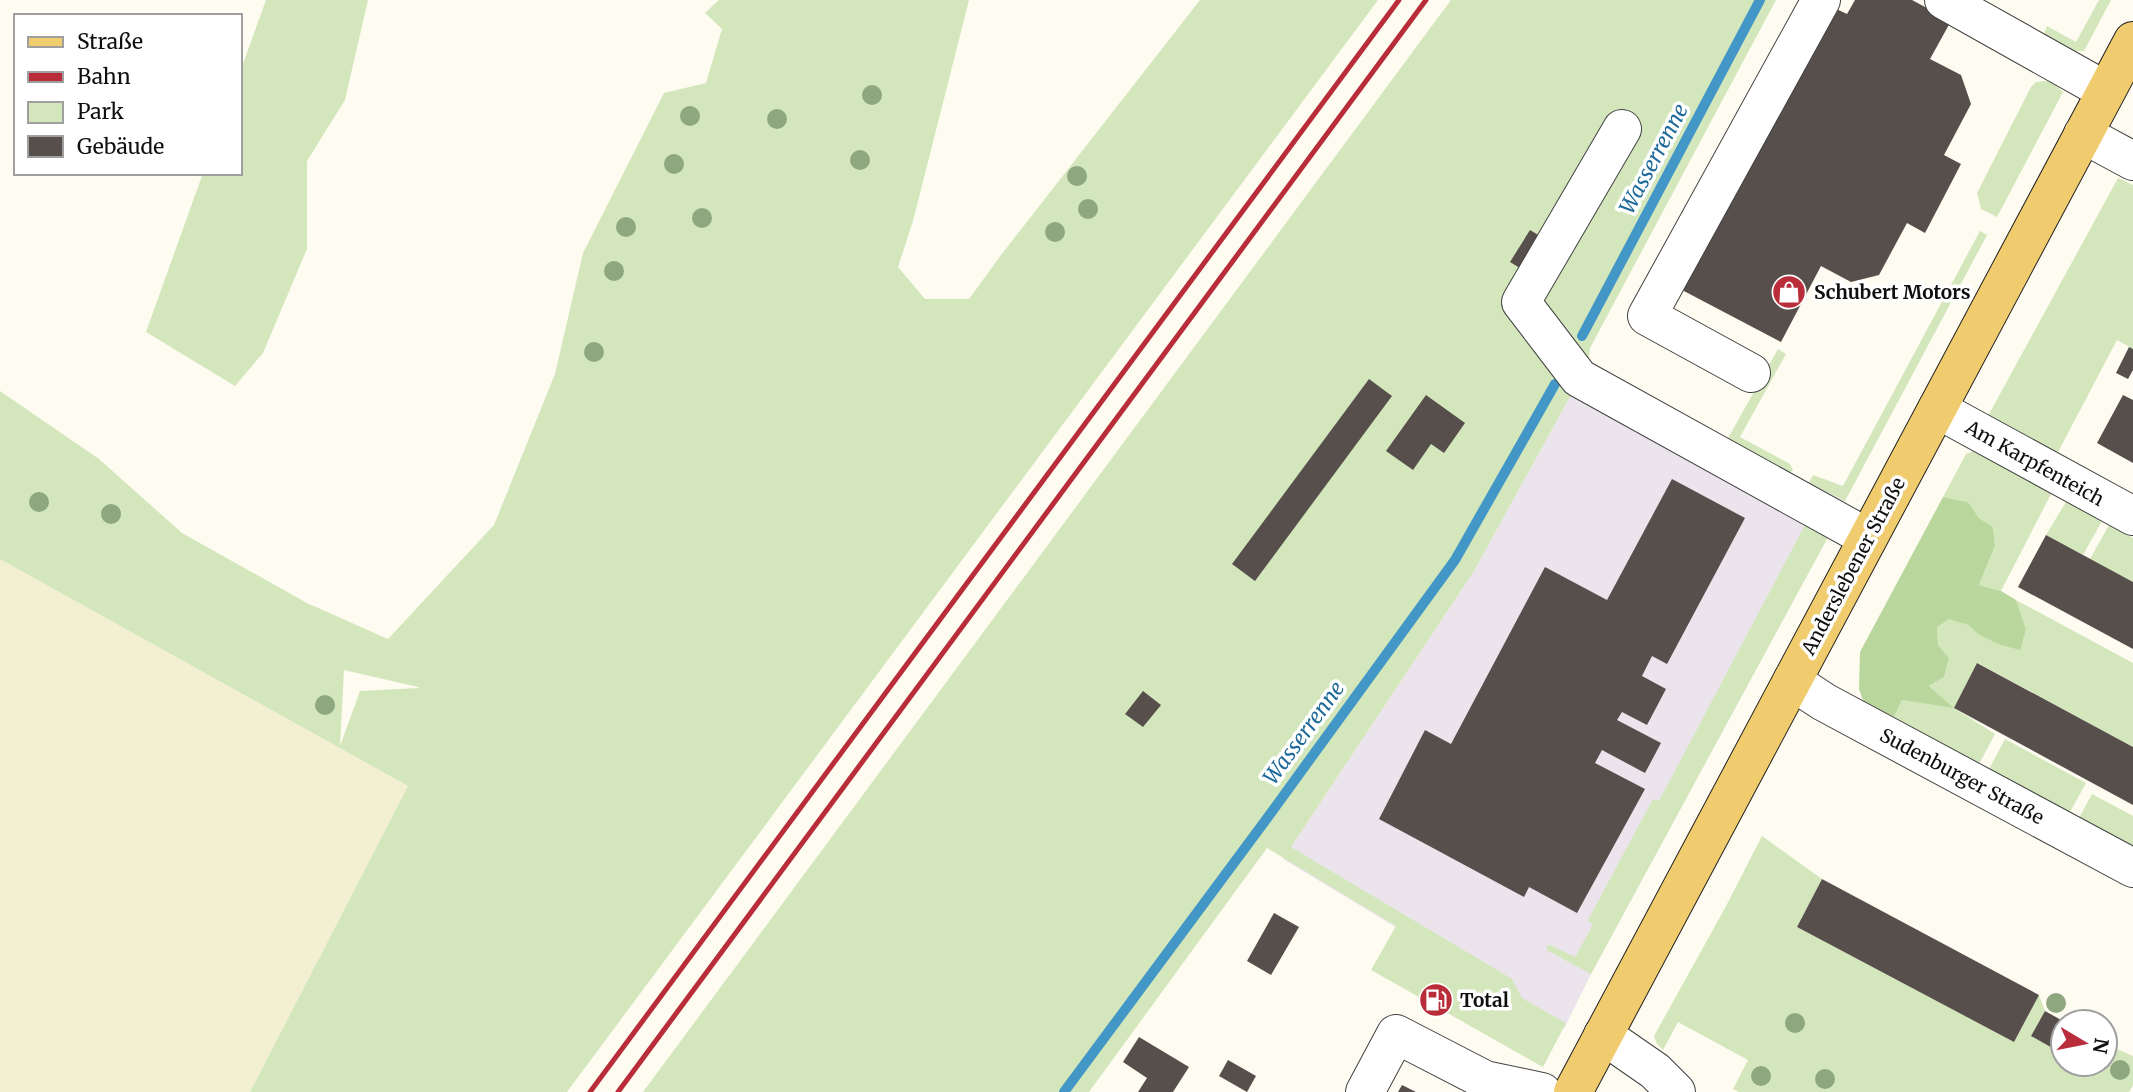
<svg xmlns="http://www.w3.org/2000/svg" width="2133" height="1092" font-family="Merriweather,serif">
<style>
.industrial{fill:#ebe4ed}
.farmland{fill:#f3efd2}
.green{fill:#d4e7bc;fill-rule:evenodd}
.forest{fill:#b9d79c}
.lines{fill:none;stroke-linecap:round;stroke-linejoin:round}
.stream{stroke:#4397c6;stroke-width:10}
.building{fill:#574f4b}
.minor-casing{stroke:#424242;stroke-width:40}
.major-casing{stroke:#202020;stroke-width:40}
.minor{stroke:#fff;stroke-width:38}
.major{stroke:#f1cc6e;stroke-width:38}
.rail{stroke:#b82d39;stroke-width:5}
.tree{fill:#8ea77f}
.labels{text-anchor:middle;stroke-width:7;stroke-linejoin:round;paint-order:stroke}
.poi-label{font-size:19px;font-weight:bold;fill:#0f0f0f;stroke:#fff;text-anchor:start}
.street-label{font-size:19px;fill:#0f0f0f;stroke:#fff}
.water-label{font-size:21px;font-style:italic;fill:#1e699a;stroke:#fff}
</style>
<rect width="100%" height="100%" fill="#fefbf1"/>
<!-- industrial -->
<polygon class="industrial" points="1588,364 1727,440 1845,501 1828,537 1591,974 1564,1029 1283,859 1474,571"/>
<!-- farmland -->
<polygon class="farmland" points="0,559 408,786 250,1092 0,1092"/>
<!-- green -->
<g class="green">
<polygon points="266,0 368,0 345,100 307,161 307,249 263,353 235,386 146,332 203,173 240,173 240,72"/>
<path d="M719,0h250l-56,221 -15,46 27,32h44l32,-44 199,-255h178l-811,1092h-317l158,-306 -408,-227v-168l99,68 83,74 125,70 81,36 106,-114 61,-151 28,-121 81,-160 42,-10 16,-54 -17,-16zM344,670l74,17 1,1 -59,3 -20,55z"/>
<polygon points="1451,0 1776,0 1590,348 1588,364 1474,571 1291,847 1512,979 1522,998 1566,1023 1543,1067 1371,970 1396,926 1267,848 1089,1092 643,1092"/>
<polygon points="2099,0 2111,0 2084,51 2075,51 2044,34 2047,26 2076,42"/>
<polygon points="2044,81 2052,82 2063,92 1997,217 1981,209 1977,193 2031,87 2036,82"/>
<polygon points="2118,178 2133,185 2133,349 2117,340 2057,454 1988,416"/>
<polygon points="1980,231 1987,235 1845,501 1809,483 1813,475 1843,486"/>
<polygon points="1778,349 1786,354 1740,437 1790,464 1793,470 1790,473 1727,440"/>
<polygon points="1973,451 2045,489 2051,494 2001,591 1979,585 1995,546 1993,527 1979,518 1968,502 1943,497 1966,454"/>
<polygon points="2066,502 2102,521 2083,555 2046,535"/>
<polygon points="1805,525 1828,537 1591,974 1548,951 1546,946 1551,945 1575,957 1593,925 1588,920 1653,799 1659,801"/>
<polygon points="2109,525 2133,538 2133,582 2090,559"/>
<polygon points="2016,600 2133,663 2133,747 1978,663 1954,708 1995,734 1979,764 1894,717 1902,700 1953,707 1929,686 1944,677 1949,658 1938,645 1937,626 1949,618 1968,625 1978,634 2026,629"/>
<polygon points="2005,739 2086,783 2070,812 1989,769"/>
<polygon points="2092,794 2133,816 2133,848 2079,818"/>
<polygon points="1762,836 1822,879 1797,927 2014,1042 2039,995 2045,1011 2031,1036 2063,1054 2063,1064 2082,1064 2096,1071 2100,1064 2105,1064 2105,1055 2110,1046 2133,1056 2133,1085 2129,1092 1739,1092 1733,1089 1748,1060 1678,1022 1663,1050 1657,1044 1654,1036 1725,908"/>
</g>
<!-- forest -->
<polygon class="forest" points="1943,497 1968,502 1979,518 1993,527 1995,546 1979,585 2001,591 2016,600 2026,629 2020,650 1998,644 1978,634 1968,625 1949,619 1937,627 1938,645 1949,658 1944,677 1929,686 1954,708 1902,700 1894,717 1864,703 1859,689 1860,652"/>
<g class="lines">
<!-- stream -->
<g class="stream">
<polyline points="1582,336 1760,0"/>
<polyline points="1064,1092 1265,821 1455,560 1555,384"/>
</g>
</g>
<!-- building -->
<g class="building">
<polygon points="1855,0 1912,0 1951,21 1930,59 1961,75 1971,104 1944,155 1961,164 1925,233 1907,223 1879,275 1851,282 1821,266 1781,342 1682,290 1832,7 1847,14"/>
<polygon points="1530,230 1548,241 1528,273 1510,262"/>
<polygon points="2129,347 2133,349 2133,370 2128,379 2116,373"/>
<polygon points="1369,379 1392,396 1255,581 1232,564"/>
<polygon points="1426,395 1465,423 1444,453 1431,444 1413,470 1386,451"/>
<polygon points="2123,395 2133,400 2133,463 2097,443"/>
<polygon points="1672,479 1745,518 1667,664 1652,656 1642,676 1666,689 1647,725 1622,712 1617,720 1661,743 1645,773 1602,750 1595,763 1645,789 1577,913 1529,887 1524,897 1379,819 1425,730 1451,744 1545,567 1607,600"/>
<polygon points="2046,535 2133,582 2133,649 2018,587"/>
<polygon points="1977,663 2133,747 2133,805 1954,708"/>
<polygon points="1143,691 1161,705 1143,727 1125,714"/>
<polygon points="1822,879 2039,995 2014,1042 1797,927"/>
<polygon points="1274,913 1299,927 1271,975 1247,961"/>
<polygon points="2045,1011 2063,1021 2063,1054 2031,1036"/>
<polygon points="1139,1037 1189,1067 1173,1092 1138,1092 1147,1078 1123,1062"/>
<polygon points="1228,1060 1256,1076 1247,1092 1219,1076"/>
<polygon points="2082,1064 2100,1064 2096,1071"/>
<polygon points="1402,1085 1416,1092 1398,1092"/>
</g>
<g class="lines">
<!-- minor casing -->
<g class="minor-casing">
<g id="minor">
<polyline points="1944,0 2106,91"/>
<polyline points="1622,129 1521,302 1579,378 1868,538"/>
<polyline points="2083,134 2133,161"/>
<polyline points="1751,373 1647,316 1821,0"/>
<polyline points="1937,409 2133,516"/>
<polyline points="1792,681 1824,702 2133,868"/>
<polyline points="1603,1035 1655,1071 1676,1092"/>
<polyline points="1365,1092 1396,1034 1485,1080 1542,1092"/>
</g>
</g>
<!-- major casing -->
<g class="major-casing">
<polyline id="major" points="1573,1092 2133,41"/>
</g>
<!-- minor -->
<use href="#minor" class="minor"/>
<!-- major -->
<use href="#major" class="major"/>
<!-- rail -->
<g class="rail">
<polyline points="590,1092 1399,0"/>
<polyline points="618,1092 1426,0"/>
</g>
</g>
<!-- trees -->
<g class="tree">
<circle cx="872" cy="95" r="10"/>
<circle cx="690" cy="116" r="10"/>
<circle cx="777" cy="119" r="10"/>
<circle cx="860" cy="160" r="10"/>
<circle cx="674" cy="164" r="10"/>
<circle cx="1077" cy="176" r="10"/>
<circle cx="1088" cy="209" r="10"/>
<circle cx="702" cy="218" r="10"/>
<circle cx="626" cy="227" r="10"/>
<circle cx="1055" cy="232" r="10"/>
<circle cx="614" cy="271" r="10"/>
<circle cx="594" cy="352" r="10"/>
<circle cx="39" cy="502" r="10"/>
<circle cx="111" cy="514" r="10"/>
<circle cx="325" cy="705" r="10"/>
<circle cx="2056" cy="1003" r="10"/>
<circle cx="1795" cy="1023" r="10"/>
<circle cx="2120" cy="1070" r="10"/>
<circle cx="1761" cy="1076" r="10"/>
<circle cx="1825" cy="1079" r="10"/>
</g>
<!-- icons -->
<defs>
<g id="shop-disc" transform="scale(1.75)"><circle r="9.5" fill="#b82d39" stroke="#fff"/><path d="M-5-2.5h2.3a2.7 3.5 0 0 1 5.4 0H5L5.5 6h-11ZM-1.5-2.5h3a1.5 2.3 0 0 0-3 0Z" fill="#fff"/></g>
<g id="fuel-disc" transform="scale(1.75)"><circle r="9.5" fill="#b82d39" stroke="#fff"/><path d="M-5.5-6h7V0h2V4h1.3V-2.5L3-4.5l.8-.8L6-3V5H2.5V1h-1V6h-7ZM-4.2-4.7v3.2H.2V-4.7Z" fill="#fff"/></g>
</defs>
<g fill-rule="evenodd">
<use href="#shop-disc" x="1789" y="292"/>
<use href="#fuel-disc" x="1436" y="1000"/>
</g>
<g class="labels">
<!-- poi labels -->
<g class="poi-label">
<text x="1814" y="299">Schubert Motors</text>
<text x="1460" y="1007">Total</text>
</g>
<!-- street labels -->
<g class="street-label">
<text transform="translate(2035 463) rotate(29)" y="7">Am Karpfenteich</text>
<text transform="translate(1853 566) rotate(-62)" y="7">Anderslebener Straße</text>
<text transform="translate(1962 776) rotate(28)" y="7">Sudenburger Straße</text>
</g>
<!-- water labels -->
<g class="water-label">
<text transform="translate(1654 159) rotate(-62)" y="7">Wasserrenne</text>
<text transform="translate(1304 733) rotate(-54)" y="7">Wasserrenne</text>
</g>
</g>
<!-- legend -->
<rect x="14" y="14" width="228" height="161" fill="#ffffff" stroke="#9f9f9f" stroke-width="2"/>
<rect x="28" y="37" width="35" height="10" fill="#f1cc6e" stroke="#9f9f9f" stroke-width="2"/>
<text x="77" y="49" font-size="21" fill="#0f0f0f">Straße</text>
<rect x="28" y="72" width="35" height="10" fill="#b82d39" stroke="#9f9f9f" stroke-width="2"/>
<text x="77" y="84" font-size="21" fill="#0f0f0f">Bahn</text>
<rect x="28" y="102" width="35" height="21" fill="#d4e7bc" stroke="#9f9f9f" stroke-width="2"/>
<text x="77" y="119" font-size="21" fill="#0f0f0f">Park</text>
<rect x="28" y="136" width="35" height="21" fill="#574f4b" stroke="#9f9f9f" stroke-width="2"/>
<text x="77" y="154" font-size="21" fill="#0f0f0f">Gebäude</text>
<!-- north arrow -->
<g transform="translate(2084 1043) rotate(100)"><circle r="33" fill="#ffffff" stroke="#9f9f9f" stroke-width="2"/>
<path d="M0-5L12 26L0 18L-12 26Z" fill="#b82d39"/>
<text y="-10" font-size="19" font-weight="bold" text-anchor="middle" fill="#0f0f0f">N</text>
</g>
</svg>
